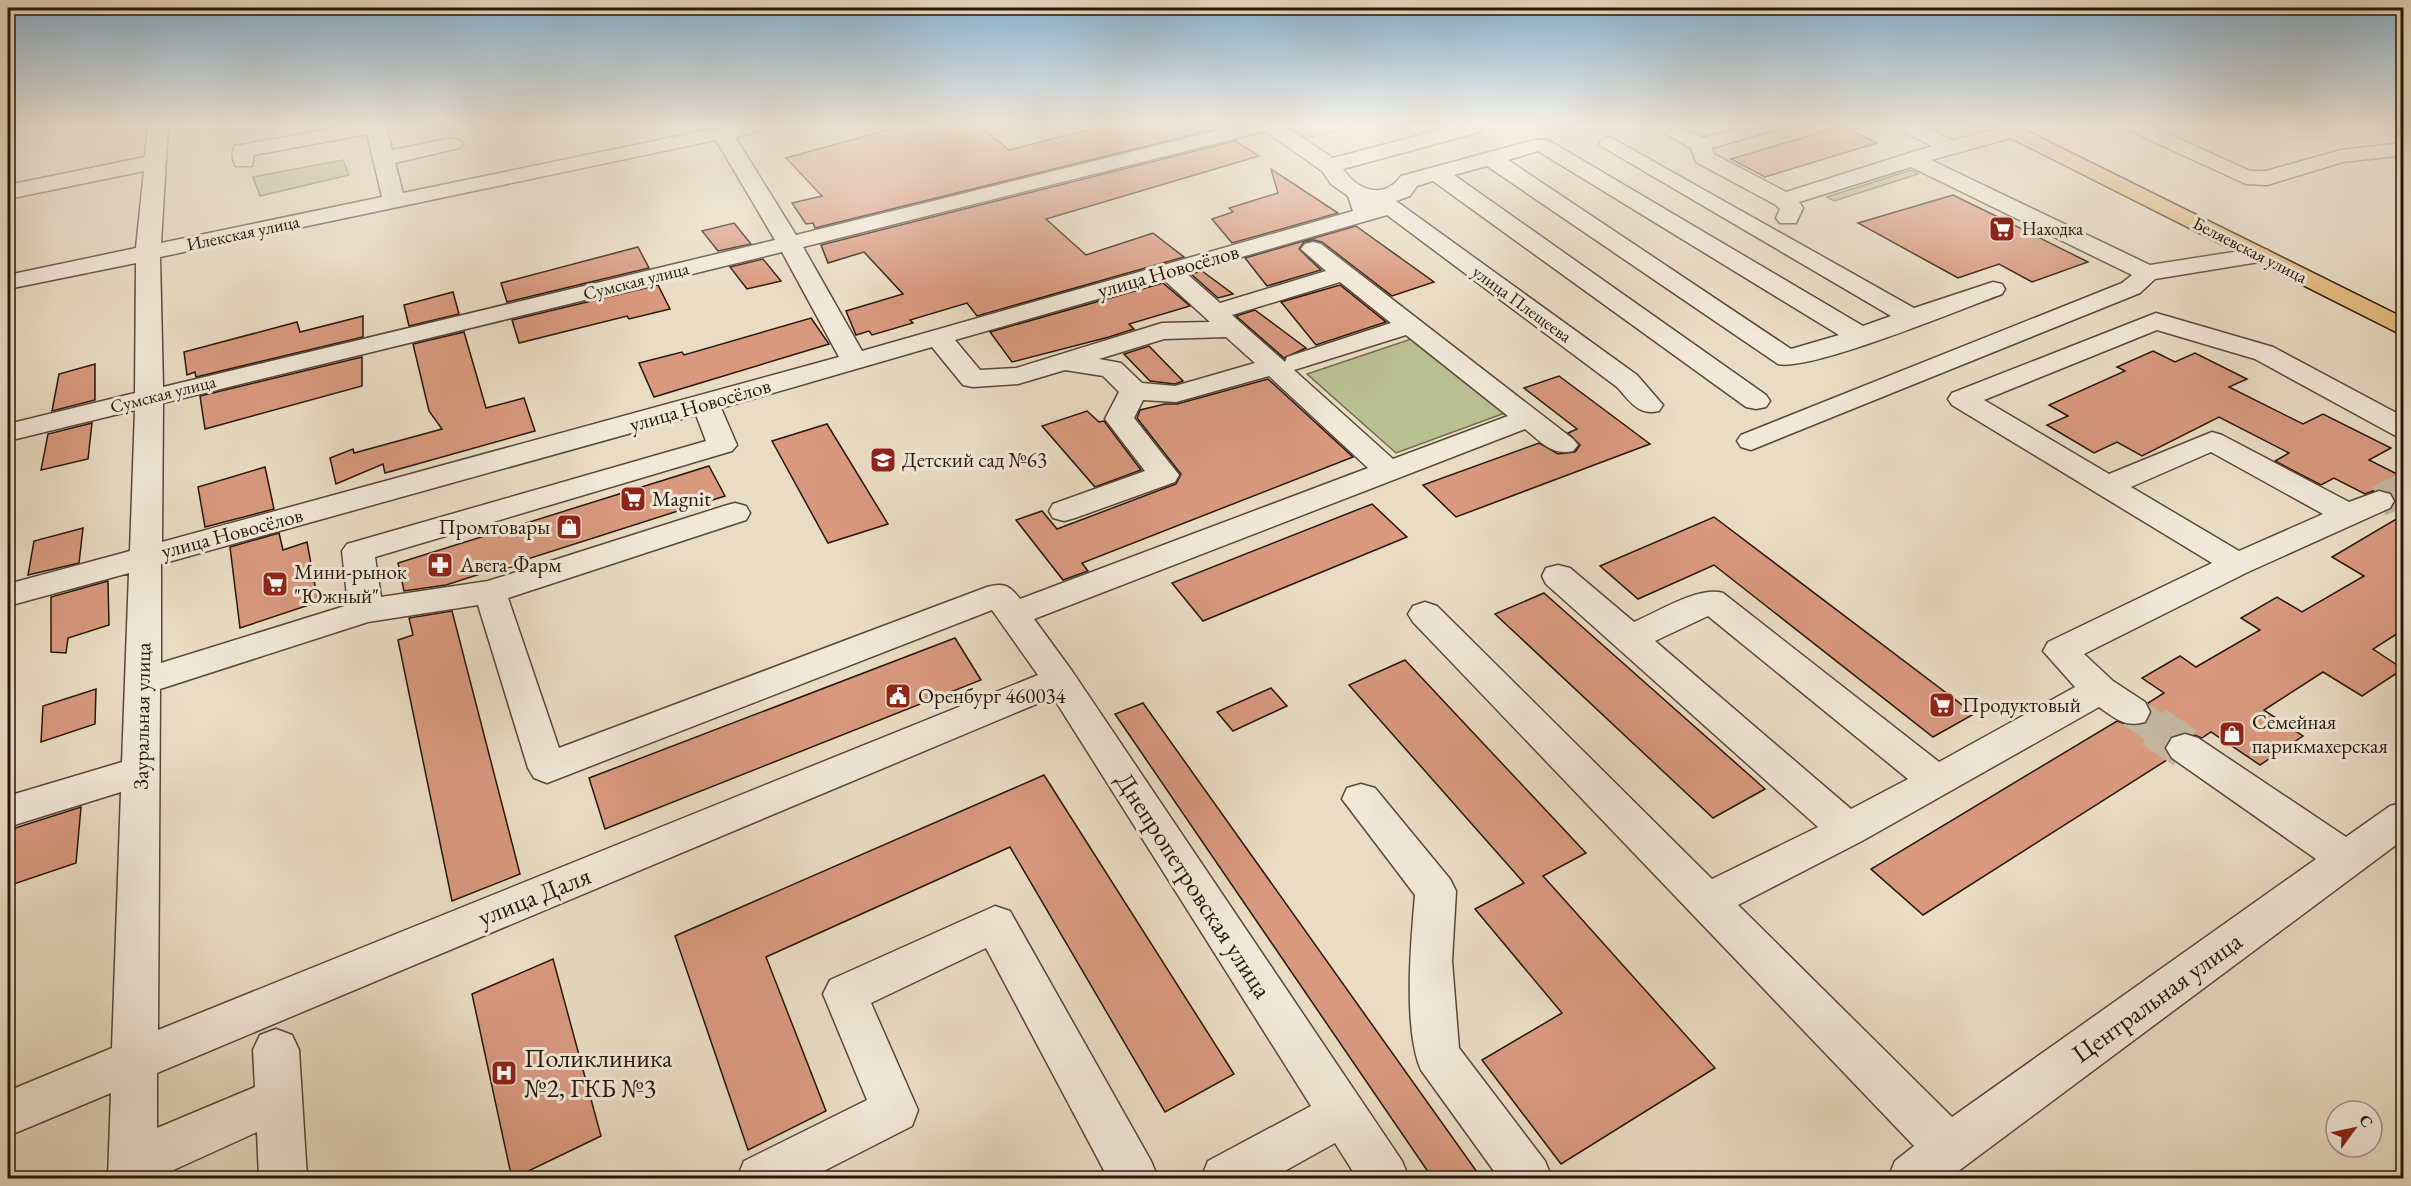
<svg xmlns="http://www.w3.org/2000/svg" width="2411" height="1186" font-family="'EB Garamond',serif">
<style>
.green{fill:#b9c092;stroke:#706c4e;stroke-width:1.5}
.building{fill:#d9997f;stroke:#27170a;stroke-width:1.5}
.lines{fill:none;stroke-linecap:round;stroke-linejoin:round}
.minor-tunnel-far1{stroke:#c3b59e;stroke-width:32;stroke-dasharray:32 16;stroke-linecap:butt}
.minor-tunnel{stroke:#c3b59e;stroke-width:42;stroke-dasharray:42 21;stroke-linecap:butt}
.minor-casing{stroke:#584838;stroke-width:3}
.major-casing{stroke:#27170a;stroke-width:3}
.minor{fill:#f1e8d8;fill-rule:evenodd}
.major{fill:#e5be82;fill-rule:evenodd}
.labels{text-anchor:middle;stroke-width:6;stroke-linejoin:round;paint-order:stroke}
.far-poi-label{font-size:18px;fill:#27170a;stroke:#f1e8d8;text-anchor:start}
.far-street-label{font-size:18px;fill:#27170a;stroke:#f1e8d8}
.street-label{font-size:21px;fill:#27170a;stroke:#f1e8d8}
.poi-label{font-size:21px;fill:#27170a;stroke:#f1e8d8;text-anchor:start}
.near-street-label{font-size:26px;fill:#27170a;stroke:#f1e8d8}
.near-poi-label{font-size:26px;fill:#27170a;stroke:#f1e8d8;text-anchor:start}
</style>
<rect width="100%" height="100%" fill="#eadcc3"/>
<filter id="stains"><feTurbulence type="fractalNoise" baseFrequency=".00333" numOctaves="4"/><feColorMatrix values="0 0 0 0 .2 0 0 0 0 .09 0 0 0 0 .02 0 0 0 .5 -.17"/></filter>
<radialGradient id="worn" r=".72"><stop offset=".6" stop-color="#630" stop-opacity="0"/><stop offset="1" stop-color="#630" stop-opacity=".3"/></radialGradient>
<!-- green -->
<g class="green">
<polygon points="1287,125 1361,125 1308,138"/>
<polygon points="343,160 349,175 260,196 253,177"/>
<polygon points="1911,170 1918,174 1834,201 1827,197"/>
<polygon points="1411,339 1505,413 1396,453 1307,374"/>
</g>
<!-- building -->
<g class="building">
<polygon points="905,125 978,125 1009,150 1107,125 1210,125 1216,129 815,228 813,223 806,224 792,203 822,196 786,158"/>
<polygon points="1842,126 1877,143 1765,177 1731,159"/>
<polygon points="1235,141 1259,156 1046,219 1086,255 1153,233 1184,257 977,316 967,303 910,320 913,323 872,335 869,331 856,335 846,311 903,294 864,252 828,263 821,245"/>
<polygon points="1271,169 1338,213 1232,243 1212,219 1233,212 1229,208 1278,193"/>
<polygon points="1953,195 2000,218 2088,262 2032,282 1999,264 1958,278 1858,223"/>
<polygon points="734,223 751,244 718,251 702,231"/>
<polygon points="1356,226 1434,282 1392,296 1322,242 1314,240 1304,242 1299,249 1321,270 1267,286 1245,258"/>
<polygon points="638,247 649,268 507,302 501,283"/>
<polygon points="763,259 781,281 747,289 730,267"/>
<polygon points="1202,271 1233,294 1218,298 1191,274"/>
<polygon points="1163,283 1190,306 1129,324 1134,329 1109,337 1012,362 990,332"/>
<polygon points="658,285 670,309 629,319 627,316 519,343 512,320"/>
<polygon points="1340,285 1386,322 1316,345 1281,302"/>
<polygon points="453,292 459,314 409,326 404,305"/>
<polygon points="1255,310 1306,348 1284,358 1236,316"/>
<polygon points="363,316 363,337 196,377 195,372 187,375 184,352 297,322 300,332"/>
<polygon points="811,318 829,344 654,397 639,363 682,352 684,355"/>
<polygon points="464,332 486,408 524,398 535,431 385,473 383,464 336,484 330,458 353,449 354,453 442,429 429,411 413,344"/>
<polygon points="1149,346 1183,381 1175,384 1150,381 1124,354"/>
<polygon points="2153,351 2175,362 2195,353 2247,379 2229,387 2303,424 2323,414 2391,448 2369,460 2403,477 2403,514 2392,508 2396,500 2391,492 2378,489 2365,494 2334,478 2321,485 2275,461 2289,453 2219,417 2142,456 2117,442 2094,453 2047,425 2068,416 2049,405 2125,371 2117,367"/>
<polygon points="362,357 362,386 205,429 200,396"/>
<polygon points="95,364 95,400 52,411 59,374"/>
<polygon points="1559,376 1650,444 1456,517 1423,485 1539,443 1558,454 1575,452 1580,445 1568,433 1577,429 1524,388"/>
<polygon points="1268,379 1353,457 1082,563 1088,571 1063,580 1016,520 1042,511 1057,529 1176,484 1181,474 1137,418 1140,410 1165,404 1177,404"/>
<polygon points="1087,411 1099,422 1104,421 1141,470 1095,487 1042,426"/>
<polygon points="92,423 88,459 41,470 48,434"/>
<polygon points="827,424 888,524 828,543 772,441"/>
<polygon points="709,466 725,496 446,585 404,591 398,563"/>
<polygon points="265,467 274,509 205,527 198,487"/>
<polygon points="1372,504 1407,537 1203,621 1172,583"/>
<polygon points="2403,515 2403,630 2373,649 2403,669 2362,696 2323,672 2264,710 2303,736 2260,765 2211,732 2202,738 2186,732 2171,736 2164,747 2170,758 1923,915 1871,869 2117,721 2131,726 2145,724 2152,713 2148,703 2164,693 2142,678 2180,656 2196,667 2260,630 2241,618 2277,597 2302,612 2364,576 2332,557"/>
<polygon points="1714,517 1974,714 1933,737 1714,565 1638,599 1600,566"/>
<polygon points="83,528 79,563 28,575 34,541"/>
<polygon points="279,533 283,550 307,542 318,602 240,628 230,547"/>
<polygon points="108,581 109,625 68,638 66,653 51,652 51,597"/>
<polygon points="1544,593 1765,789 1713,818 1495,614"/>
<polygon points="452,611 520,874 452,901 398,640 413,635 409,618"/>
<polygon points="955,638 981,680 605,829 589,778"/>
<polygon points="1405,660 1586,853 1543,876 1715,1068 1561,1164 1482,1060 1562,1013 1475,909 1524,883 1349,685"/>
<polygon points="1271,688 1287,706 1233,731 1217,712"/>
<polygon points="96,689 95,724 41,742 43,706"/>
<polygon points="1143,703 1482,1179 1433,1179 1115,714"/>
<polygon points="1044,775 1234,1074 1165,1112 1010,847 766,957 826,1111 748,1150 675,936"/>
<polygon points="81,807 76,863 8,886 12,829"/>
<polygon points="553,959 601,1136 512,1179 472,994"/>
</g>
<g class="lines">
<!-- minor-tunnel-far1 -->
<g class="minor-tunnel-far1">
<polyline points="2379,501 2404,489"/>
<polyline points="2132,712 2156,728"/>
</g>
<!-- minor-tunnel -->
<polyline class="minor-tunnel" points="2154,727 2185,748"/>
<!-- minor casing -->
<g class="minor-casing">
<g id="minor">
<path d="M148,125h20l-7,118 221,-46 -15,-63 -113,21 -2,11h-16c-4,-7 -5,-13 -1,-20l116,-21h41l-5,5 5,20 60,-12 7,2 4,4 -4,4 -64,15 8,30 329,-68h38l-3,4 -32,8 61,98 444,-110h43l50,33 125,-33h23l2,3 -3,4 -137,37c15,22 41,31 58,7l133,-36h14l315,186 28,-10 -288,-169 -4,-4 4,-4 7,-2 304,171 79,-26 9,2 3,5 -3,5c-40,15 -193,78 -224,70l-291,-198 -33,9 312,220 4,6 -4,6 -10,2 -10,-2 -313,-226 -16,5 -7,10 -14,5 241,174 26,30 -4,6c-21,5 -29,-10 -42,-24l-230,-172 -201,58 34,30 106,-32 -25,-22 4,-5 8,-2 8,2 252,195 5,6 -5,6c-21,5 -33,-10 -48,-22l-491,190 38,52 330,490 7,17h-52l-22,-35 -63,35h-71l7,-17 103,-55 -258,-409 -896,376v55l98,-41 -2,-37 7,-15 16,-6 16,6 7,15 8,128h-48l-2,-46 -101,46h-48l3,-85 -103,43v-45l104,-43 9,-256 -113,35v-31l114,-34 7,-189 -121,33v-22l122,-33 5,-141 -127,31v-17l127,-31 1,-130 -128,26v-14l128,-27 8,-77 -136,28v-14l137,-28zM1265,131l57,40 9,13 17,12 5,15 -491,140 -59,-104zM716,140l59,100 -612,147 -3,-130zM1538,151l301,184 -48,14 -283,-189zM782,252l57,105 -677,185 1,-139zM1164,280l46,42 -48,1 -146,45 -36,2 -25,-30zM1340,282l51,41 -104,34 -2,5 -53,-47zM1406,335l102,81 -115,43 -99,-89zM1226,337l29,26 -80,23 -33,-3 -21,-20 -22,-4 65,-20zM932,347l31,38 10,2 45,-3 47,-14 38,6 16,16 -14,27 40,52 -92,33 -4,7 4,7 11,3 11,-3 100,-36 4,-7 -45,-57 9,-18 33,2 93,-26 99,92 -348,131c-10,-13 -16,-17 -33,-12l-428,161 -51,-150 238,-78 4,-7 -4,-7 -11,-3 -11,3 -236,75 -107,16 -6,-40 357,-106 5,-6 -16,-37zM696,415l10,26 -359,103 -5,7 6,54 -187,58v-99zM478,605l50,163 6,10 13,5 445,-173 46,65 -880,355 2,-341 208,-67z"/>
<polygon points="1653,125 1678,125 1703,138 1749,125 1780,125 1777,129 1712,148 1714,154 1786,192 1932,146 1897,129 1894,125 1920,125 1953,140 2014,125 2021,127 2024,131 2021,135 1931,160 2150,265 2259,248 2268,250 2271,255 2268,260 2259,262 2155,279 2140,293 1751,450 1741,447 1737,441 1741,435 2122,283 2132,275 1911,167 1799,202 1803,208 1796,223 1780,223 1776,218 1780,209 1776,205 1696,162 1691,148 1656,129"/>
<polygon points="2123,125 2149,125 2250,171 2266,171 2341,150 2404,143 2404,155 2343,162 2267,185 2246,184 2126,129"/>
<path d="M2156,313l117,34 131,70v20l-10,-2 -139,-76 -98,-29 -173,70 125,74 103,-42 10,3 127,67 30,-11 11,3 4,7 -4,7 -142,64 -164,82 29,27 32,21 5,10 -5,10c-20,6 -30,-4 -46,-15l-237,134 -124,64 214,212 364,-258 -144,-101 -6,-10 6,-10 13,-4 13,4 148,99 44,-31 14,-4v37l-455,339h-61l7,-17 19,-15 -501,-524 -5,-8 5,-8 12,-4 12,4 275,273 106,-52 -272,-243 -4,-8 4,-8 12,-3 12,3 64,54c24,-10 64,-36 89,-29l216,169 136,-75 -32,-36 5,-9 164,-79 -260,-158 -4,-6 4,-6zM2211,452l112,62 -84,37 -108,-64zM1708,616l200,163 -57,30 -196,-168z"/>
<path d="M1361,784l14,4 75,91 6,12 -4,70 7,87 86,113 7,17h-53l-78,-108c-18,-41 -10,-129 -6,-175l-73,-96 5,-11z"/>
<polygon points="995,906 1010,911 1151,1161 1158,1178 1108,1178 986,948 871,1003 918,1110 912,1126 810,1178 737,1178 744,1161 867,1100 823,994 830,980"/>
</g>
</g>
<!-- major casing -->
<g class="major-casing">
<polygon id="major" points="1990,125 2015,125 2404,318 2404,336 1993,129"/>
</g>
<!-- minor -->
<use href="#minor" class="minor"/>
<!-- major -->
<use href="#major" class="major"/>
</g>
<!-- sky -->
<linearGradient id="sky" x2="0" y2="1"><stop stop-color="#89b6d6"/><stop offset="0.43" stop-color="#f6efe4"/><stop offset="1" stop-color="#f6efe4" stop-opacity="0"/></linearGradient>
<rect width="2411" height="291" fill="url(#sky)"/>
<!-- icons -->
<defs>
<g id="supermarket-square" transform="scale(1.35)"><rect x="-9" y="-9" width="18" height="18" rx="4" fill="#8f2418" stroke="#f1e8d8"/><path d="M-6-5.5h2.5l.6 2H6L4.5 2H-2.5L-4.4-4H-6ZM-1.5 3.2a1.3 1.3 0 1 0 .1 0ZM3 3.2a1.3 1.3 0 1 0 .1 0Z" fill="#fff"/></g>
<g id="school-square" transform="scale(1.35)"><rect x="-9" y="-9" width="18" height="18" rx="4" fill="#8f2418" stroke="#f1e8d8"/><path d="M0-5L7-2L0 1L-7-2ZM-4 1L0 2.5L4 1V4Q0 6-4 4Z" fill="#fff"/></g>
<g id="shop-square" transform="scale(1.35)"><rect x="-9" y="-9" width="18" height="18" rx="4" fill="#8f2418" stroke="#f1e8d8"/><path d="M-5-2.5h2.3a2.7 3.5 0 0 1 5.4 0H5L5.5 6h-11ZM-1.5-2.5h3a1.5 2.3 0 0 0-3 0Z" fill="#fff"/></g>
<g id="pharmacy-square" transform="scale(1.35)"><rect x="-9" y="-9" width="18" height="18" rx="4" fill="#8f2418" stroke="#f1e8d8"/><path d="M-2-6h4v4h4v4h-4v4h-4v-4h-4v-4h4Z" fill="#fff"/></g>
<g id="civic-square" transform="scale(1.35)"><rect x="-9" y="-9" width="18" height="18" rx="4" fill="#8f2418" stroke="#f1e8d8"/><path d="M-.6-6.5H3V-4.5H.6V-3L4-1V1h2V6H-6V1h2V-1L-.6-3ZM-1.2 2.5V6h2.4V2.5Z" fill="#fff"/></g>
<g id="hospital-square" transform="scale(1.35)"><rect x="-9" y="-9" width="18" height="18" rx="4" fill="#8f2418" stroke="#f1e8d8"/><path d="M-5-5h3v3.5h4V-5h3V5h-3V1.5h-4V5h-3Z" fill="#fff"/></g>
</defs>
<g fill-rule="evenodd">
<use href="#supermarket-square" x="2002" y="229"/>
<use href="#school-square" x="883" y="460"/>
<use href="#supermarket-square" x="633" y="499"/>
<use href="#shop-square" x="569" y="527"/>
<use href="#pharmacy-square" x="440" y="565"/>
<use href="#supermarket-square" x="275" y="584"/>
<use href="#civic-square" x="898" y="696"/>
<use href="#supermarket-square" x="1942" y="705"/>
<use href="#shop-square" x="2232" y="734"/>
<use href="#hospital-square" x="504" y="1073"/>
</g>
<g class="labels">
<!-- far-poi labels -->
<g class="far-poi-label">
<text x="2022" y="235">Находка</text>
</g>
<!-- far-street labels -->
<g class="far-street-label">
<text transform="translate(243 233) rotate(-12)" y="6">Илекская улица</text>
<text transform="translate(2250 250) rotate(27)" y="6">Беляевская улица</text>
<text transform="translate(636 281) rotate(-14)" y="6">Сумская улица</text>
<text transform="translate(1522 304) rotate(36)" y="6">улица Плещеева</text>
<text transform="translate(163 394) rotate(-14)" y="6">Сумская улица</text>
</g>
<!-- street labels -->
<g class="street-label">
<text transform="translate(1168 271) rotate(-16)" y="7">улица Новосёлов</text>
<text transform="translate(700 405) rotate(-16)" y="7">улица Новосёлов</text>
<text transform="translate(232 533) rotate(-15)" y="7">улица Новосёлов</text>
<text transform="translate(142 716) rotate(-89)" y="7">Зауральная улица</text>
</g>
<!-- poi labels -->
<g class="poi-label">
<text x="902" y="467">Детский сад №63</text>
<text x="652" y="506">Magnit</text>
<text x="550" y="534" text-anchor="end">Промтовары</text>
<text x="460" y="572">Авега-Фарм</text>
<text x="294" y="579">Мини-рынок<tspan x="294" dy="24">"Южный"</tspan></text>
<text x="918" y="703">Оренбург 460034</text>
<text x="1962" y="712">Продуктовый</text>
<text x="2252" y="729">Семейная<tspan x="2252" dy="24">парикмахерская</tspan></text>
</g>
<!-- near-street labels -->
<g class="near-street-label">
<text transform="translate(1194 885) rotate(57)" y="9">Днепропетровская улица</text>
<text transform="translate(534 896) rotate(-22)" y="9">улица Даля</text>
<text transform="translate(2157 997) rotate(-36)" y="9">Центральная улица</text>
</g>
<!-- near-poi labels -->
<g class="near-poi-label">
<text x="524" y="1067">Поликлиника<tspan x="524" dy="30">№2, ГКБ №3</tspan></text>
</g>
</g>
<!-- margin -->
<rect width="2411" height="1186" fill="none" stroke="#eadcc3" stroke-width="30"/>
<rect x="9" y="9" width="2393" height="1168" fill="none" stroke="#27170a" stroke-width="3"/>
<rect x="15" y="15" width="2381" height="1156" fill="none" stroke="#27170a" stroke-width="1.5"/>
<!-- north arrow -->
<g transform="translate(2354 1129) rotate(57)"><circle r="28" fill="#f1e8d8" stroke="#a09486" stroke-width="1.5"/>
<path d="M0-4.5L10 22L0 15L-10 22Z" fill="#8f2418"/>
<text y="-9" font-size="16" font-weight="bold" text-anchor="middle" fill="#27170a">С</text>
</g>
<rect width="100%" height="100%" filter="url(#stains)"/>
<rect width="100%" height="100%" fill="url(#worn)"/>
</svg>
